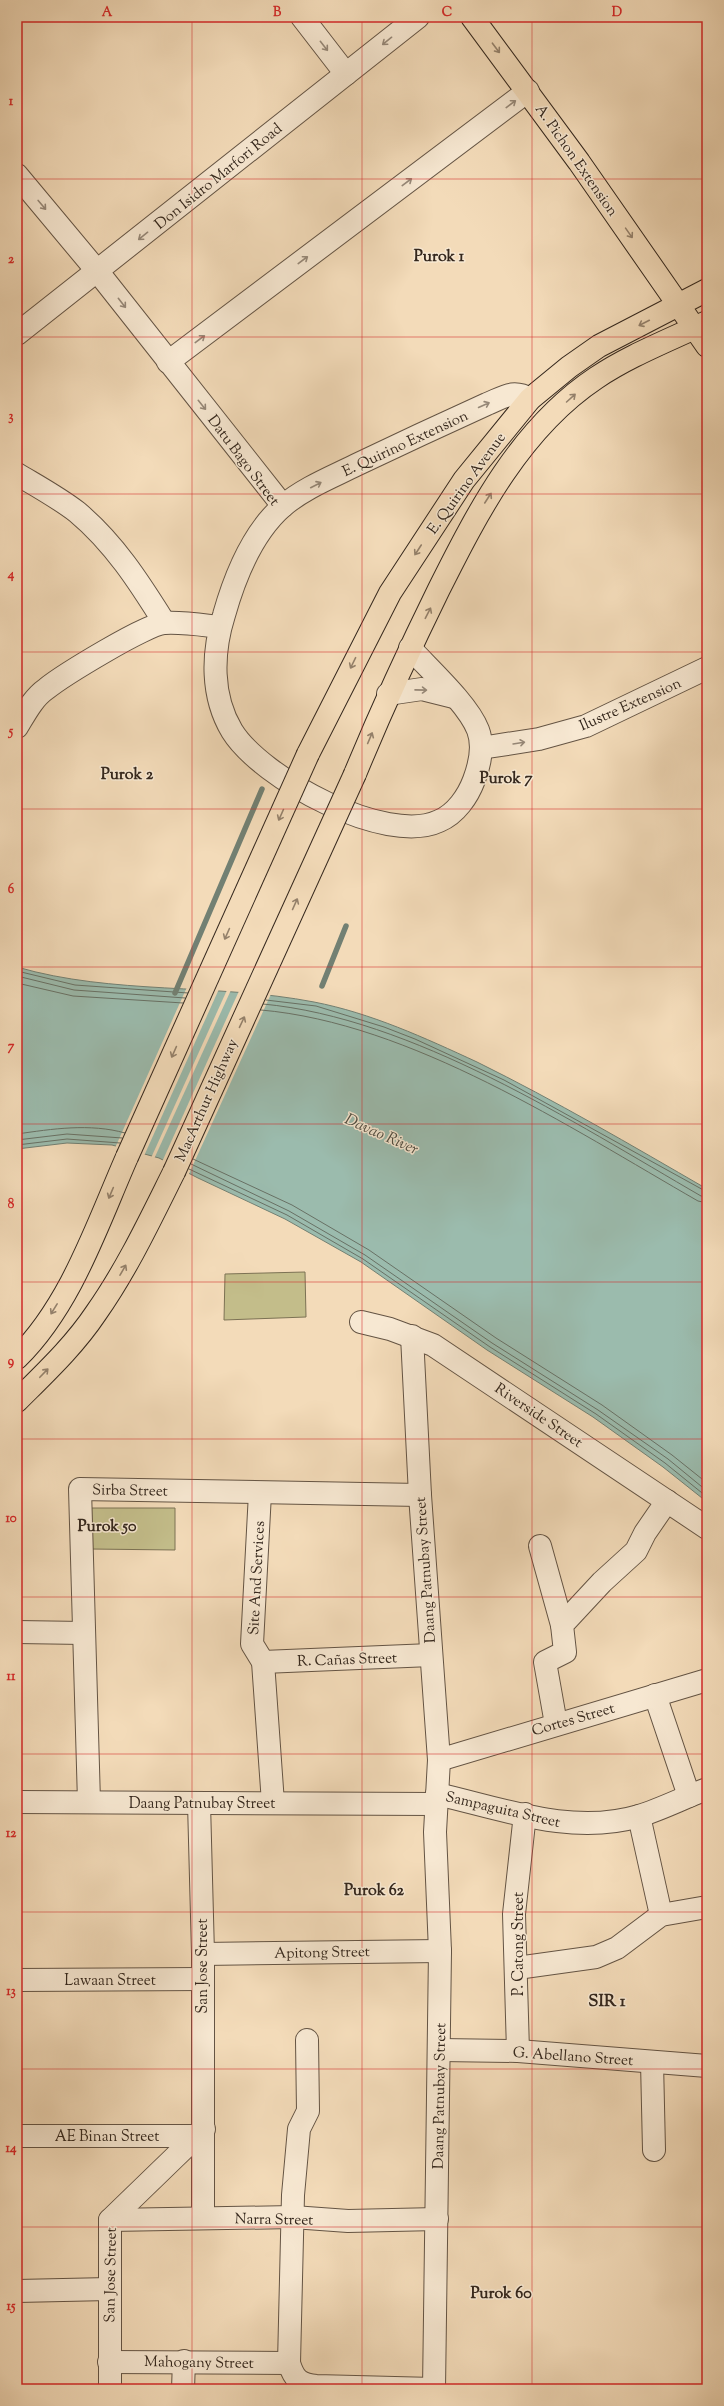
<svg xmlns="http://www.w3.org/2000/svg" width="724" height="2406" font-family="'Sorts Mill Goudy',serif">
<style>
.green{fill:#c3bd8a;stroke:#7c7254}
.water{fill:#9bbbad;stroke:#728073}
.pier{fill:#f3dbb9}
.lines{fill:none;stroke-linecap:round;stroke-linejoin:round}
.shore{stroke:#687165;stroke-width:1}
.stream{stroke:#728073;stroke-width:5.5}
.minor-casing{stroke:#645444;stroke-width:24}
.major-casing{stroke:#34271d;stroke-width:24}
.minor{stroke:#f7e8d2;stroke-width:22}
.major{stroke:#f3dbb9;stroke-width:22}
.major-bridge-casing{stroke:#34271d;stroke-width:24;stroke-linecap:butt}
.major-bridge{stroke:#f3dbb9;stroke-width:22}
.oneway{stroke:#968878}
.oneway2{stroke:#94816b}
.grid{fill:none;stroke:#d62828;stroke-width:1;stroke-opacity:0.55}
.labels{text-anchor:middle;stroke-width:3;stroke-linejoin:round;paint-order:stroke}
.street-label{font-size:15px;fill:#34271d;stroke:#f7e8d2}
.neighbourhood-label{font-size:16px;font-weight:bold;fill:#34271d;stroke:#f7e8d2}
.water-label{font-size:16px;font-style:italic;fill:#4e4c41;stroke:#f7e8d2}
.quarter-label{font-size:17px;font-weight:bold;fill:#34271d;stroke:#f7e8d2}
.neatline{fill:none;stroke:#d62828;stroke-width:1.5}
.grid-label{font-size:13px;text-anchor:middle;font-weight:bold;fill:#d62828}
</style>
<rect width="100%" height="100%" fill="#f3dbb9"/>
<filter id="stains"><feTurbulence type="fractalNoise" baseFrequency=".005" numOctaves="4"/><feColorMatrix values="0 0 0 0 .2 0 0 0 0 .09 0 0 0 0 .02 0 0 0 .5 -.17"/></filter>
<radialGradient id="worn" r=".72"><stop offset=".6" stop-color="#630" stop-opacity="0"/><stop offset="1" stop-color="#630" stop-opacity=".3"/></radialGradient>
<!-- green -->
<g class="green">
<polygon points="305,1272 306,1317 224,1320 225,1274"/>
<polygon points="90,1508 175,1508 175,1550 90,1549"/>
</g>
<!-- water -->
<path class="water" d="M17,967c96,28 199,16 297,35 57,11 111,36 163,60 79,39 154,83 230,127v313l-44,-35 -70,-50 -106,-67 -126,-88 -76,-43 -87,-41 -39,-20 -47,-13 -45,-2 -50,6z"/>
<!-- pier -->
<g class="pier">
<polygon points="187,987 219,989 144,1156 115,1148"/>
<polygon points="227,990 231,990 154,1159 151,1158"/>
<polygon points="239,991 271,994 188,1176 162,1162"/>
</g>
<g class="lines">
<!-- shore -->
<g class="shore">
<polyline points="17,971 75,985 188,993"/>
<polyline points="17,976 74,990 185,998"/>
<polyline points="17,983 73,996 183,1003"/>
<polyline points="266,1000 316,1006 384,1027 415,1039 504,1080 707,1192"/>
<path d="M263,1004c150,14 310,118 438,192l6,1"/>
<path d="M261,1010c150,13 308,117 437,191l9,2"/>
<path d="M17,1134c35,-5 73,-11 108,-1"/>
<polyline points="17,1140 67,1134 122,1138"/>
<polyline points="17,1145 67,1139 120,1143"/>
<polyline points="193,1159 292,1205 369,1250 496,1338 602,1405 672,1455 707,1483"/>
<polyline points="191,1164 289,1211 365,1255 492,1343 598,1410 668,1459 707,1491"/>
<polyline points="189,1169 287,1215 363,1259 490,1347 596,1414 665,1463 707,1497"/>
</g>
<!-- stream -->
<g class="stream">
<polyline points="322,986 346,926"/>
<polyline points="175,993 262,789"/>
</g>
<!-- minor casing -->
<g class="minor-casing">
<g id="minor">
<polyline points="302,17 346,74"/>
<polyline points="17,175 98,272 283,506"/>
<polyline points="17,334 418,17"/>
<polyline points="168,362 528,91"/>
<path d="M17,474c20,12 42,24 60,38 37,31 62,70 87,110"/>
<path d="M410,648c19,21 58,56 68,82 6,16 2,34 -4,50 -6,16 -18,34 -35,41 -53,25 -178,-43 -207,-90 -21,-35 -20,-78 -8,-116 11,-39 29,-83 59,-109 21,-18 49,-29 73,-41 44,-21 87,-41 131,-61 17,-7 26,-15 43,-5"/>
<polyline points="388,694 422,689 454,697"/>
<path d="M17,727c8,-13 16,-29 29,-38 16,-13 102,-66 119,-66 18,-1 37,2 55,4"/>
<polyline points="481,748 539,739 586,726 707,668"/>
<polyline points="361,1322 390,1329 433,1345 707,1528"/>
<polyline points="412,1336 420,1495 439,1760 435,1832 440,1951 434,2389"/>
<polyline points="260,1493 252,1644 263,1662 273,1803"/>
<polyline points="540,1546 562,1625"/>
<polyline points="17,1632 84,1633"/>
<polyline points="263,1662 431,1655"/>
<polyline points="655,1695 689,1796"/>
<polyline points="556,1724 545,1662 565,1652 562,1625 602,1582 636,1551 645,1533 667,1501"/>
<polyline points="439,1760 707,1680"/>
<path d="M437,1794c66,15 135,42 202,22 23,-7 46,-19 68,-27"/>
<polyline points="17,1802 436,1804"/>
<polyline points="89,1802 80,1489 420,1495"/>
<polyline points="199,1803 203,1954 203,2218"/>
<polyline points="639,1816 661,1915"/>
<polyline points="203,1954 440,1951"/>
<polyline points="517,1968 596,1957 617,1948 661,1915 707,1907"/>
<polyline points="17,1980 203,1979"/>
<path d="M307,2040l1,71 -9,18 -6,66 -4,168c5,16 10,21 27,23l118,3"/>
<polyline points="440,2050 518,2051 707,2066"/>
<polyline points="518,2051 514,1914 525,1814"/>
<polyline points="652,2062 654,2150"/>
<polyline points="17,2136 197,2136"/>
<polyline points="110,2220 293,2217 348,2221 437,2219"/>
<polyline points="17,2291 109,2289"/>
<polyline points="109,2362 289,2363"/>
<polyline points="110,2389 110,2220 204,2129"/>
<polyline points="183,2389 184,2361"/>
</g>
</g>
<!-- major casing -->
<g class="major-casing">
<g id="major">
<polyline points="472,17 579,162 707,346"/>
<polyline points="308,754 390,593 464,480 530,399 569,367 599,346 707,290"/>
<path d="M355,774c26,-63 54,-124 84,-185 39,-78 82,-161 157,-211 34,-23 74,-38 111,-56"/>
<path d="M17,1358c54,-53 80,-133 110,-201"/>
<path d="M17,1401c28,-28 57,-55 79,-88 31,-44 54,-93 78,-141"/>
</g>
</g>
<!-- minor -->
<use href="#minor" class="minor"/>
<!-- major -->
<use href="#major" class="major"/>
<!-- major-bridge casing -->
<g class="major-bridge-casing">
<g id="major-bridge">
<polyline points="127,1157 308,754"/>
<polyline points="174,1172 355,774"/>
</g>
</g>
<!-- major-bridge -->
<use href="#major-bridge" class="major-bridge"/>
</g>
<!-- one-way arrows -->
<defs><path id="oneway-shaft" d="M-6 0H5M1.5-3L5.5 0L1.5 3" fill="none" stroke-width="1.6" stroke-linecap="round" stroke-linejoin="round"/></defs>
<g class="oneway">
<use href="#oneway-shaft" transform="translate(387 41) rotate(141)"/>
<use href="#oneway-shaft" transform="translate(324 46) rotate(52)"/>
<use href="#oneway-shaft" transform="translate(511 104) rotate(-37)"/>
<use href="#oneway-shaft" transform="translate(407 182) rotate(-37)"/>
<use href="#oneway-shaft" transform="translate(42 205) rotate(50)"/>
<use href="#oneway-shaft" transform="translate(143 236) rotate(141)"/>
<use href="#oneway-shaft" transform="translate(303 260) rotate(-37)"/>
<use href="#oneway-shaft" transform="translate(122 303) rotate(52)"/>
<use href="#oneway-shaft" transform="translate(200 339) rotate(-37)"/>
<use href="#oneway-shaft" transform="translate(202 405) rotate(51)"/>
<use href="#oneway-shaft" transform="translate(484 405) rotate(-24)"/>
<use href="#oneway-shaft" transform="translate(316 485) rotate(-27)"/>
<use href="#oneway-shaft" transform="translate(421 690) rotate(1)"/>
<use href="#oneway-shaft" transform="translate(519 743) rotate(-9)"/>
</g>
<g class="oneway2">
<use href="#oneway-shaft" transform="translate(496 48) rotate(53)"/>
<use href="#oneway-shaft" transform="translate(629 233) rotate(55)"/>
<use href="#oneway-shaft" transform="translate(644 323) rotate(153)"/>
<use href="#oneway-shaft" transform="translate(571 398) rotate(-42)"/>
<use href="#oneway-shaft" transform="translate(488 498) rotate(-57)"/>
<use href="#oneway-shaft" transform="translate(418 550) rotate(123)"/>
<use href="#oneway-shaft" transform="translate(428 613) rotate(-63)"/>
<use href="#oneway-shaft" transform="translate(353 663) rotate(116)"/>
<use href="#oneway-shaft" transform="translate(370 738) rotate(-67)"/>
<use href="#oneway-shaft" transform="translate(281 815) rotate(114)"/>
<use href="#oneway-shaft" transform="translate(295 904) rotate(-66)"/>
<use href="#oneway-shaft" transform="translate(227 934) rotate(114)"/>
<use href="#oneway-shaft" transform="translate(242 1022) rotate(-65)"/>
<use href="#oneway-shaft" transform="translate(174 1052) rotate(114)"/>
<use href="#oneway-shaft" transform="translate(111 1193) rotate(113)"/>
<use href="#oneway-shaft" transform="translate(123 1270) rotate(-60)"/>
<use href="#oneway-shaft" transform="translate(54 1309) rotate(122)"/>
<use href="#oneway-shaft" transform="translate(44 1373) rotate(-46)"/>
</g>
<!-- grid -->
<path class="grid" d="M192,17v2372M362,17v2372M532,17v2372M17,179h690M17,337h690M17,494h690M17,652h690M17,809h690M17,967h690M17,1124h690M17,1282h690M17,1439h690M17,1597h690M17,1754h690M17,1912h690M17,2069h690M17,2227h690"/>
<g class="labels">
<!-- street labels -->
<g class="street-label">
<text transform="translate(577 160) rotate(55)" y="5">A. Pichon Extension</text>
<text transform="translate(218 176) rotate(-39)" y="5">Don Isidro Marfori Road</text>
<text transform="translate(405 443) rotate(-25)" y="5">E. Quirino Extension</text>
<text transform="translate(244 460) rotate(53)" y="5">Datu Bago Street</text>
<text transform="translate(466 483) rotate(-54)" y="5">E. Quirino Avenue</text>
<text transform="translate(630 704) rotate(-24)" y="5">Ilustre Extension</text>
<text transform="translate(206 1100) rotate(-66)" y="5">MacArthur Highway</text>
<text transform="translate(539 1415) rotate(34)" y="5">Riverside Street</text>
<text transform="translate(130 1490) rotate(1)" y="5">Sirba Street</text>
<text transform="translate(425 1570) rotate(-94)" y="5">Daang Patnubay Street</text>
<text transform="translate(256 1578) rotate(-87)" y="5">Site And Services</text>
<text transform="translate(347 1659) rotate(-2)" y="5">R. Cañas Street</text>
<text transform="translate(573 1719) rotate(-16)" y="5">Cortes Street</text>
<text x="202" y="1808">Daang Patnubay Street</text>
<text transform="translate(503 1809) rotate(13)" y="5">Sampaguita Street</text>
<text transform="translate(518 1944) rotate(-90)" y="5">P. Catong Street</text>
<text transform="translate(322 1952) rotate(-1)" y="5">Apitong Street</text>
<text transform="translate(202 1966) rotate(-90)" y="5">San Jose Street</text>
<text x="110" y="1985">Lawaan Street</text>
<text transform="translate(573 2056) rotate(4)" y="5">G. Abellano Street</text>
<text transform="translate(439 2096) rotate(-89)" y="5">Daang Patnubay Street</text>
<text x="107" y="2141">AE Binan Street</text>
<text transform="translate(274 2219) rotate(1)" y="5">Narra Street</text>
<text transform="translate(110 2275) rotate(-89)" y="5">San Jose Street</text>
<text transform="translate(199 2362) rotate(1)" y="5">Mahogany Street</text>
</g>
<!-- neighbourhood labels -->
<g class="neighbourhood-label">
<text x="439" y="261">Purok 1</text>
<text x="127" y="779">Purok 2</text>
<text x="506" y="783">Purok 7</text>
<text x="107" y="1531">Purok 50</text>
<text x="374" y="1895">Purok 62</text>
<text x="501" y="2298">Purok 60</text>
</g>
<!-- water labels -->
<g class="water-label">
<text transform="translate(382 1133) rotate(24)" y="6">Davao River</text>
</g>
<!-- quarter labels -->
<g class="quarter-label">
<text x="607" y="2006">SIR 1</text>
</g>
</g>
<!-- margin -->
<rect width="724" height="2406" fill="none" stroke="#f3dbb9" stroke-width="44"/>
<rect x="22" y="22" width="680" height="2362" class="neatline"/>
<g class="grid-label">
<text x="107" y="16">A</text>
<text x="277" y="16">B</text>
<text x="447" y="16">C</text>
<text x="617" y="16">D</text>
<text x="11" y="105">1</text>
<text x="11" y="263">2</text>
<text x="11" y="420">3</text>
<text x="11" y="578">4</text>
<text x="11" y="735">5</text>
<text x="11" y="893">6</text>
<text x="11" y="1050">7</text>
<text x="11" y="1208">8</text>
<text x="11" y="1365">9</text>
<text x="11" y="1522">10</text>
<text x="11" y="1680">11</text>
<text x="11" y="1837">12</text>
<text x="11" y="1995">13</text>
<text x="11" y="2152">14</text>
<text x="11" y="2310">15</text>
</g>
<rect width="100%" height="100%" filter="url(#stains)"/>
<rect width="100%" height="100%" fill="url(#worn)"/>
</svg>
